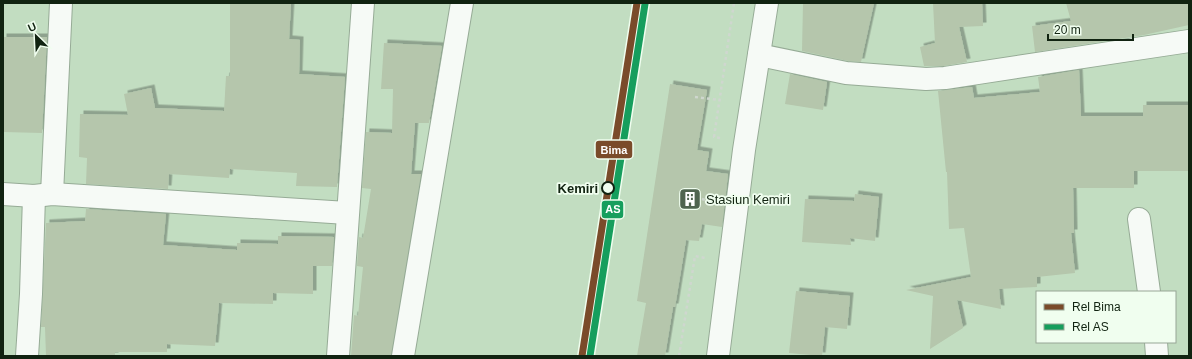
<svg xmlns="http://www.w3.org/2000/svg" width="1192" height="359" font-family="Arial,sans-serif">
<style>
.building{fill:#b5c6ac;filter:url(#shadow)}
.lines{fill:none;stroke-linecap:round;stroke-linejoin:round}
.street-casing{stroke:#96ab96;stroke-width:24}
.path{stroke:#cfd7cf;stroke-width:2.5;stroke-dasharray:3 3;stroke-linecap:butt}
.street{stroke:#f6faf6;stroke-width:22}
.rail-1-casing{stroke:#f0feef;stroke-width:10}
.rail-2-casing{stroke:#f0feef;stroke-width:10}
.rail-1{stroke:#7a4b2a;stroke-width:7}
.rail-2{stroke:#169e5d;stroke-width:7}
.stop-dot{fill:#f0feef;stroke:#112311;stroke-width:2}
.labels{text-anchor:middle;stroke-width:3.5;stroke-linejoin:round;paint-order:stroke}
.stop-label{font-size:13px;font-weight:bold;fill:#112311;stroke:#f0feef;text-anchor:end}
.poi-label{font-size:13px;fill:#112311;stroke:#f0feef;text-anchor:start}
.line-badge{stroke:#f0feef;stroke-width:1.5}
.badge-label{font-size:11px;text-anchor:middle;font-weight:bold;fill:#fff}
</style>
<defs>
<filter id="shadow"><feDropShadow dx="3.5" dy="-3.5" stdDeviation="0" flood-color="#0004"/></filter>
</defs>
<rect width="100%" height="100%" fill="#c2ddc1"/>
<!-- building -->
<g class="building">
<polygon points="230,3 291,3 289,39 300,40 299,74 345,77 337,187 296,186 297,173 230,169 229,178 169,174 168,189 86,184 87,158 79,157 80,114 128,115 124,94 151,88 155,108 224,111 226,76 230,76"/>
<polygon points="803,3 874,3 861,62 848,61 802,51"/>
<polygon points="933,3 982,3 983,26 959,27 967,62 944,66 924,66 920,47 935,43"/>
<polygon points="1066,3 1189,3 1189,25 1144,35 1035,52 1032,26 1071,21"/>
<polygon points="3,37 47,37 42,133 3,132"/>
<polygon points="384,43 442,46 429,123 415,123 411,174 421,174 391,356 351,356 354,315 358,316 363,267 357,266 359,237 363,238 371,189 362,188 366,132 392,133 393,89 381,89"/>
<polygon points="1079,70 1081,116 1143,116 1143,105 1189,105 1189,171 1134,171 1134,188 1073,188 1074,233 1071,233 1075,273 1037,277 1037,287 999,289 1001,309 957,300 963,328 930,349 933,296 906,290 971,277 964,228 949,229 947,172 946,172 938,91 972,87 974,98 1040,92 1038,77"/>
<polygon points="790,74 827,82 823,110 785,104"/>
<polygon points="670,84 707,90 697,150 709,152 706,171 728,174 722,227 702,224 699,241 686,240 675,307 673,307 665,356 637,356 646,303 637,301"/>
<polygon points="855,194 879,197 875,241 850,238 851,245 802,242 805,199 854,201"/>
<polygon points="86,209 166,214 163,245 237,250 237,243 278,244 278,236 334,237 332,266 313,266 313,294 273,293 273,304 219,303 215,346 167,344 167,352 115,352 115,356 46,356 45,327 41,327 46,223 85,221"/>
<polygon points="796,291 850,296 847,329 825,327 822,356 789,353"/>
</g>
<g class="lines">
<!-- street casing -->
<g class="street-casing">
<g id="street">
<polyline points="759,55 846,73 926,79 945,78 1189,41"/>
<polyline points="3,194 34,196 52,194 347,213"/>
<polyline points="52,194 61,3"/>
<polyline points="1139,219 1149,292"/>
<polyline points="1156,342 1157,356"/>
<polyline points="27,356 31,294 34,196"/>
<polyline points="338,356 363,3"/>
<polyline points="403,356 462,3"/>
<polyline points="718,356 744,150 767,3"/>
</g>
</g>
<!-- path -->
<g class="path">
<polyline points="695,97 719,100"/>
<polyline points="720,138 714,137 734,3"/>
<polyline points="702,199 712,202"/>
<polyline points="679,356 695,256 705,258"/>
</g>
<!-- street -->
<use href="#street" class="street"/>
<!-- rail-1 casing -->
<g class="rail-1-casing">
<polyline id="rail-1" points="582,356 637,3"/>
</g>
<!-- rail-2 casing -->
<g class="rail-2-casing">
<polyline id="rail-2" points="590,356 645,4"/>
</g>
<!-- rail-1 -->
<use href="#rail-1" class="rail-1"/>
<!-- rail-2 -->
<use href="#rail-2" class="rail-2"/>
</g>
<!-- icons -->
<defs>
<g id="building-square" transform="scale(1.15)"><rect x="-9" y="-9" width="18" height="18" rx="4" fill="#4f644f" stroke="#f0feef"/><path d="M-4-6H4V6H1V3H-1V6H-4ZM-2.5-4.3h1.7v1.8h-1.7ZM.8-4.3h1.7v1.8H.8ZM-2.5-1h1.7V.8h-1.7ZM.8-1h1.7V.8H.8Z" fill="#fff"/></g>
</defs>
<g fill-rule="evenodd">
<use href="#building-square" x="690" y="199"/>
</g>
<!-- markers -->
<circle class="stop-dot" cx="608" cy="188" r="6"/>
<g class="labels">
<!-- stop labels -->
<g class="stop-label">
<text x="598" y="193">Kemiri</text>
</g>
<!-- poi labels -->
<g class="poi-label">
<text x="706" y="204">Stasiun Kemiri</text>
</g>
</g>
<g class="line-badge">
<rect x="595" y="140" width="38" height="19" rx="4" fill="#7a4b2a"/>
<rect x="601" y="200" width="23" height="19" rx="4" fill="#169e5d"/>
</g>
<g class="badge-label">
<text x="614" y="154">Bima</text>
<text x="613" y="213">AS</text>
</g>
<!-- border -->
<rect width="1192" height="359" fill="none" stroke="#112311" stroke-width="8"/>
<!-- legend -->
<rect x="1036" y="291" width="140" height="52" fill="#f0feef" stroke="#97a696"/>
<rect x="1044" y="304" width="20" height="6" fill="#7a4b2a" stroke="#97a696"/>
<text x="1072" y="311" font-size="12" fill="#112311">Rel Bima</text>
<rect x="1044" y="324" width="20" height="6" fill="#169e5d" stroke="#97a696"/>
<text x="1072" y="331" font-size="12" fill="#112311">Rel AS</text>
<!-- north arrow -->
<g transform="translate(36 36) rotate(336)" stroke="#f0feef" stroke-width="3" paint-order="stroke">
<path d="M0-3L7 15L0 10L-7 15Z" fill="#112311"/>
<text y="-6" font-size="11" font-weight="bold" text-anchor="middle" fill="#112311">U</text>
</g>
<!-- scale -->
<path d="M1048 34v6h85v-6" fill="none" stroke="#112311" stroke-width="2"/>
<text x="1054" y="34" font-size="12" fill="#112311" stroke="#f0feef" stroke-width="3" paint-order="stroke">20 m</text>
</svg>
